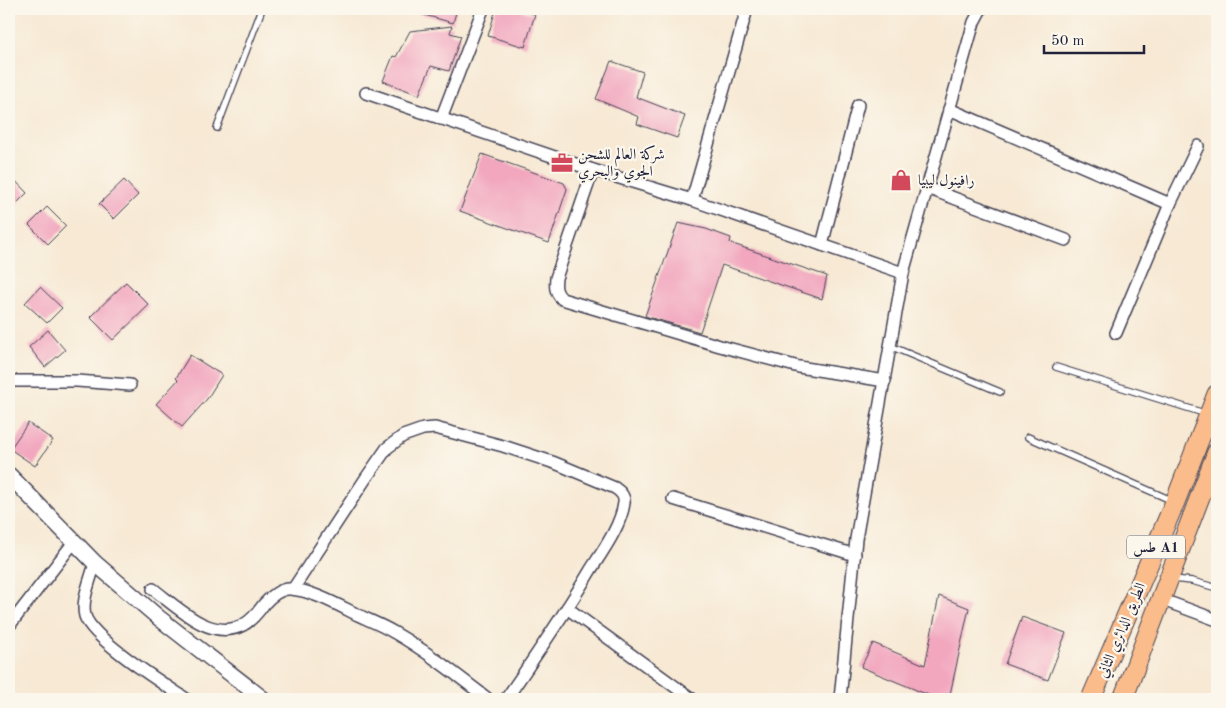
<svg xmlns="http://www.w3.org/2000/svg" width="1226" height="708" font-family="'Old Standard TT',Amiri,serif">
<style>
.building{fill:#f2a7bf}
.lines{fill:none;stroke-linecap:round;stroke-linejoin:round}
.service-casing{stroke:#424052;stroke-width:8}
.minor-casing{stroke:#424052;stroke-width:14}
.tertiary-casing{stroke:#424052;stroke-width:18}
.trunk-casing{stroke:#424052;stroke-width:21}
.service{stroke:#fff;stroke-width:5.5}
.minor{stroke:#fff;stroke-width:11}
.tertiary{stroke:#fff;stroke-width:15}
.trunk{stroke:#fabc8b;stroke-width:19}
.labels{text-anchor:middle;stroke-width:4.5;stroke-linejoin:round;paint-order:stroke}
.shield{fill:#fbf7ec;stroke:#636270;stroke-width:1}
.shield-label{font-size:14px;font-weight:bold;fill:#22223b}
.poi-label{font-size:15px;fill:#22223b;stroke:#fbf7ec;text-anchor:start}
.street-label{font-size:15px;fill:#22223b;stroke:#fbf7ec}
</style>
<rect width="100%" height="100%" fill="#fbf7ec"/>
<filter id="ink" filterUnits="userSpaceOnUse"><feTurbulence type="fractalNoise" baseFrequency=".02" numOctaves="2"/><feDisplacementMap in="SourceGraphic" scale="10" xChannelSelector="R" yChannelSelector="G"/><feConvolveMatrix kernelMatrix="1 2 1 2 8 2 1 2 1" color-interpolation-filters="sRGB"/></filter>
<filter id="wash" filterUnits="userSpaceOnUse"><feTurbulence type="fractalNoise" baseFrequency=".0096" numOctaves="4" result="noise"/><feDisplacementMap in="SourceGraphic" scale="20" xChannelSelector="R" yChannelSelector="G"/><feGaussianBlur stdDeviation="1.12" result="paint"/><feColorMatrix in="noise" values="0 0 0 0 0 0 0 0 0 0 0 0 0 0 0 0 0 1.4 0 .05"/><feComposite in="paint" operator="in"/></filter>
<g filter="url(#wash)">
<rect width="100%" height="100%" fill="#f7e9d4"/>
<g id="blocks">
<!-- building -->
<g class="building">
<polygon points="414,9 457,9 453,23 414,12"/>
<polygon points="496,9 516,9 535,14 525,47 488,36"/>
<polygon points="452,26 450,33 461,36 449,71 431,66 419,95 383,81 393,56 396,57 410,31"/>
<polygon points="611,61 643,72 636,97 685,116 677,138 637,124 639,117 596,99"/>
<polygon points="482,154 564,183 567,189 549,243 460,211"/>
<polygon points="9,174 27,193 9,211"/>
<polygon points="124,180 138,195 114,219 99,204"/>
<polygon points="47,207 66,226 48,244 29,225"/>
<polygon points="678,223 706,229 731,238 730,243 827,276 822,299 722,265 700,332 645,316"/>
<polygon points="126,282 149,305 113,340 90,317"/>
<polygon points="40,287 62,308 47,323 25,303"/>
<polygon points="48,330 65,350 45,367 29,347"/>
<polygon points="190,355 222,375 207,399 182,427 156,404 178,380 176,378"/>
<polygon points="28,423 53,440 35,466 10,449"/>
<polygon points="939,596 969,608 949,699 938,699 861,667 873,643 925,665"/>
<polygon points="1022,617 1066,633 1048,680 1005,664"/>
</g>
</g>
</g>
<g filter="url(#ink)">
<use href="#blocks" fill-opacity="0" stroke="#424052" stroke-width="1"/>
<g class="lines">
<!-- service casing -->
<g class="service-casing">
<g id="service">
<polyline points="217,128 262,9"/>
<polyline points="890,346 1000,392"/>
<polyline points="1056,367 1207,414"/>
<polyline points="1028,437 1173,501"/>
<polyline points="1206,489 1217,496"/>
<polyline points="1173,579 1192,581 1217,588"/>
</g>
</g>
<!-- minor casing -->
<g class="minor-casing">
<g id="minor">
<polyline points="366,93 593,170 692,200 903,273"/>
<polyline points="949,109 1170,204"/>
<polyline points="441,119 483,9"/>
<path d="M593,170l-37,108c-1,9 -1,14 6,21l158,47 79,21 86,14"/>
<polyline points="927,188 1066,240"/>
<polyline points="692,200 747,9"/>
<polyline points="822,245 858,105"/>
<polyline points="1116,333 1170,204 1198,146"/>
<polyline points="9,381 77,381 130,385"/>
<polyline points="673,499 855,555"/>
<path d="M95,563c-4,16 -14,37 -10,53 8,24 79,68 101,83"/>
<path d="M153,589c24,18 58,53 90,36 8,-4 16,-14 21,-21 6,-7 17,-16 26,-15 20,1 46,15 64,24 14,7 28,12 41,20 33,19 63,43 93,66"/>
<path d="M293,589l73,-111 21,-30 16,-12 20,-7 12,-1 68,18 52,17 60,25c6,4 10,8 9,15 -3,23 -22,49 -34,68 -26,44 -55,86 -84,128"/>
<polyline points="1160,599 1217,620"/>
<polyline points="567,608 692,699"/>
<polyline points="9,626 74,542"/>
<polyline points="840,699 856,539 903,273 974,22 981,9"/>
</g>
</g>
<!-- tertiary casing -->
<g class="tertiary-casing">
<polyline id="tertiary" points="9,475 95,563 159,618 263,699"/>
</g>
<!-- trunk casing -->
<g class="trunk-casing">
<g id="trunk">
<polyline points="1091,699 1175,502 1217,394"/>
<polyline points="1123,699 1217,452"/>
</g>
</g>
<!-- service -->
<use href="#service" class="service"/>
<!-- minor -->
<use href="#minor" class="minor"/>
<!-- tertiary -->
<use href="#tertiary" class="tertiary"/>
<!-- trunk -->
<use href="#trunk" class="trunk"/>
</g>
</g>
<!-- icons -->
<defs>
<g id="office-bare" transform="scale(1.725)"><path d="M-6-3h4V-5.5h4V-3h4V5H-6ZM-1-4.5V-3h2v-1.5ZM-6 0V1H6V0Z" fill="#d1495b" stroke="#fbf7ec" stroke-width="2.5" paint-order="stroke"/></g>
<g id="shop-bare" transform="scale(1.725)"><path d="M-5-2.5h2.3a2.7 3.5 0 0 1 5.4 0H5L5.5 6h-11ZM-1.5-2.5h3a1.5 2.3 0 0 0-3 0Z" fill="#d1495b" stroke="#fbf7ec" stroke-width="2.5" paint-order="stroke"/></g>
</defs>
<g fill-rule="evenodd">
<use href="#office-bare" x="562" y="163"/>
<use href="#shop-bare" x="901" y="180"/>
</g>
<g class="labels">
<!-- shield labels -->
<rect class="shield" x="1127" y="535.5" width="58" height="23" rx="4"/>
<g class="shield-label">
<text x="1156" y="552">طس A1</text>
</g>
<!-- poi labels -->
<g class="poi-label">
<text x="578" y="159">شركة العالم للشحن<tspan x="578" dy="17">الجوي والبحري</tspan></text>
<text x="918" y="185">رافينول ليبيا</text>
</g>
<!-- street labels -->
<g class="street-label">
<text transform="translate(1121 630) rotate(-67)" y="5">الطريق الدائري الثاني</text>
</g>
</g>
<!-- margin -->
<rect width="1226" height="708" fill="none" stroke="#fbf7ec" stroke-width="30"/>
<!-- scale -->
<path d="M1044 45v8h100v-8" fill="none" stroke="#22223b" stroke-width="2.5"/>
<text x="1051" y="45" font-size="15" fill="#22223b" stroke="#fbf7ec" stroke-width="4" paint-order="stroke">50 m</text>
</svg>
